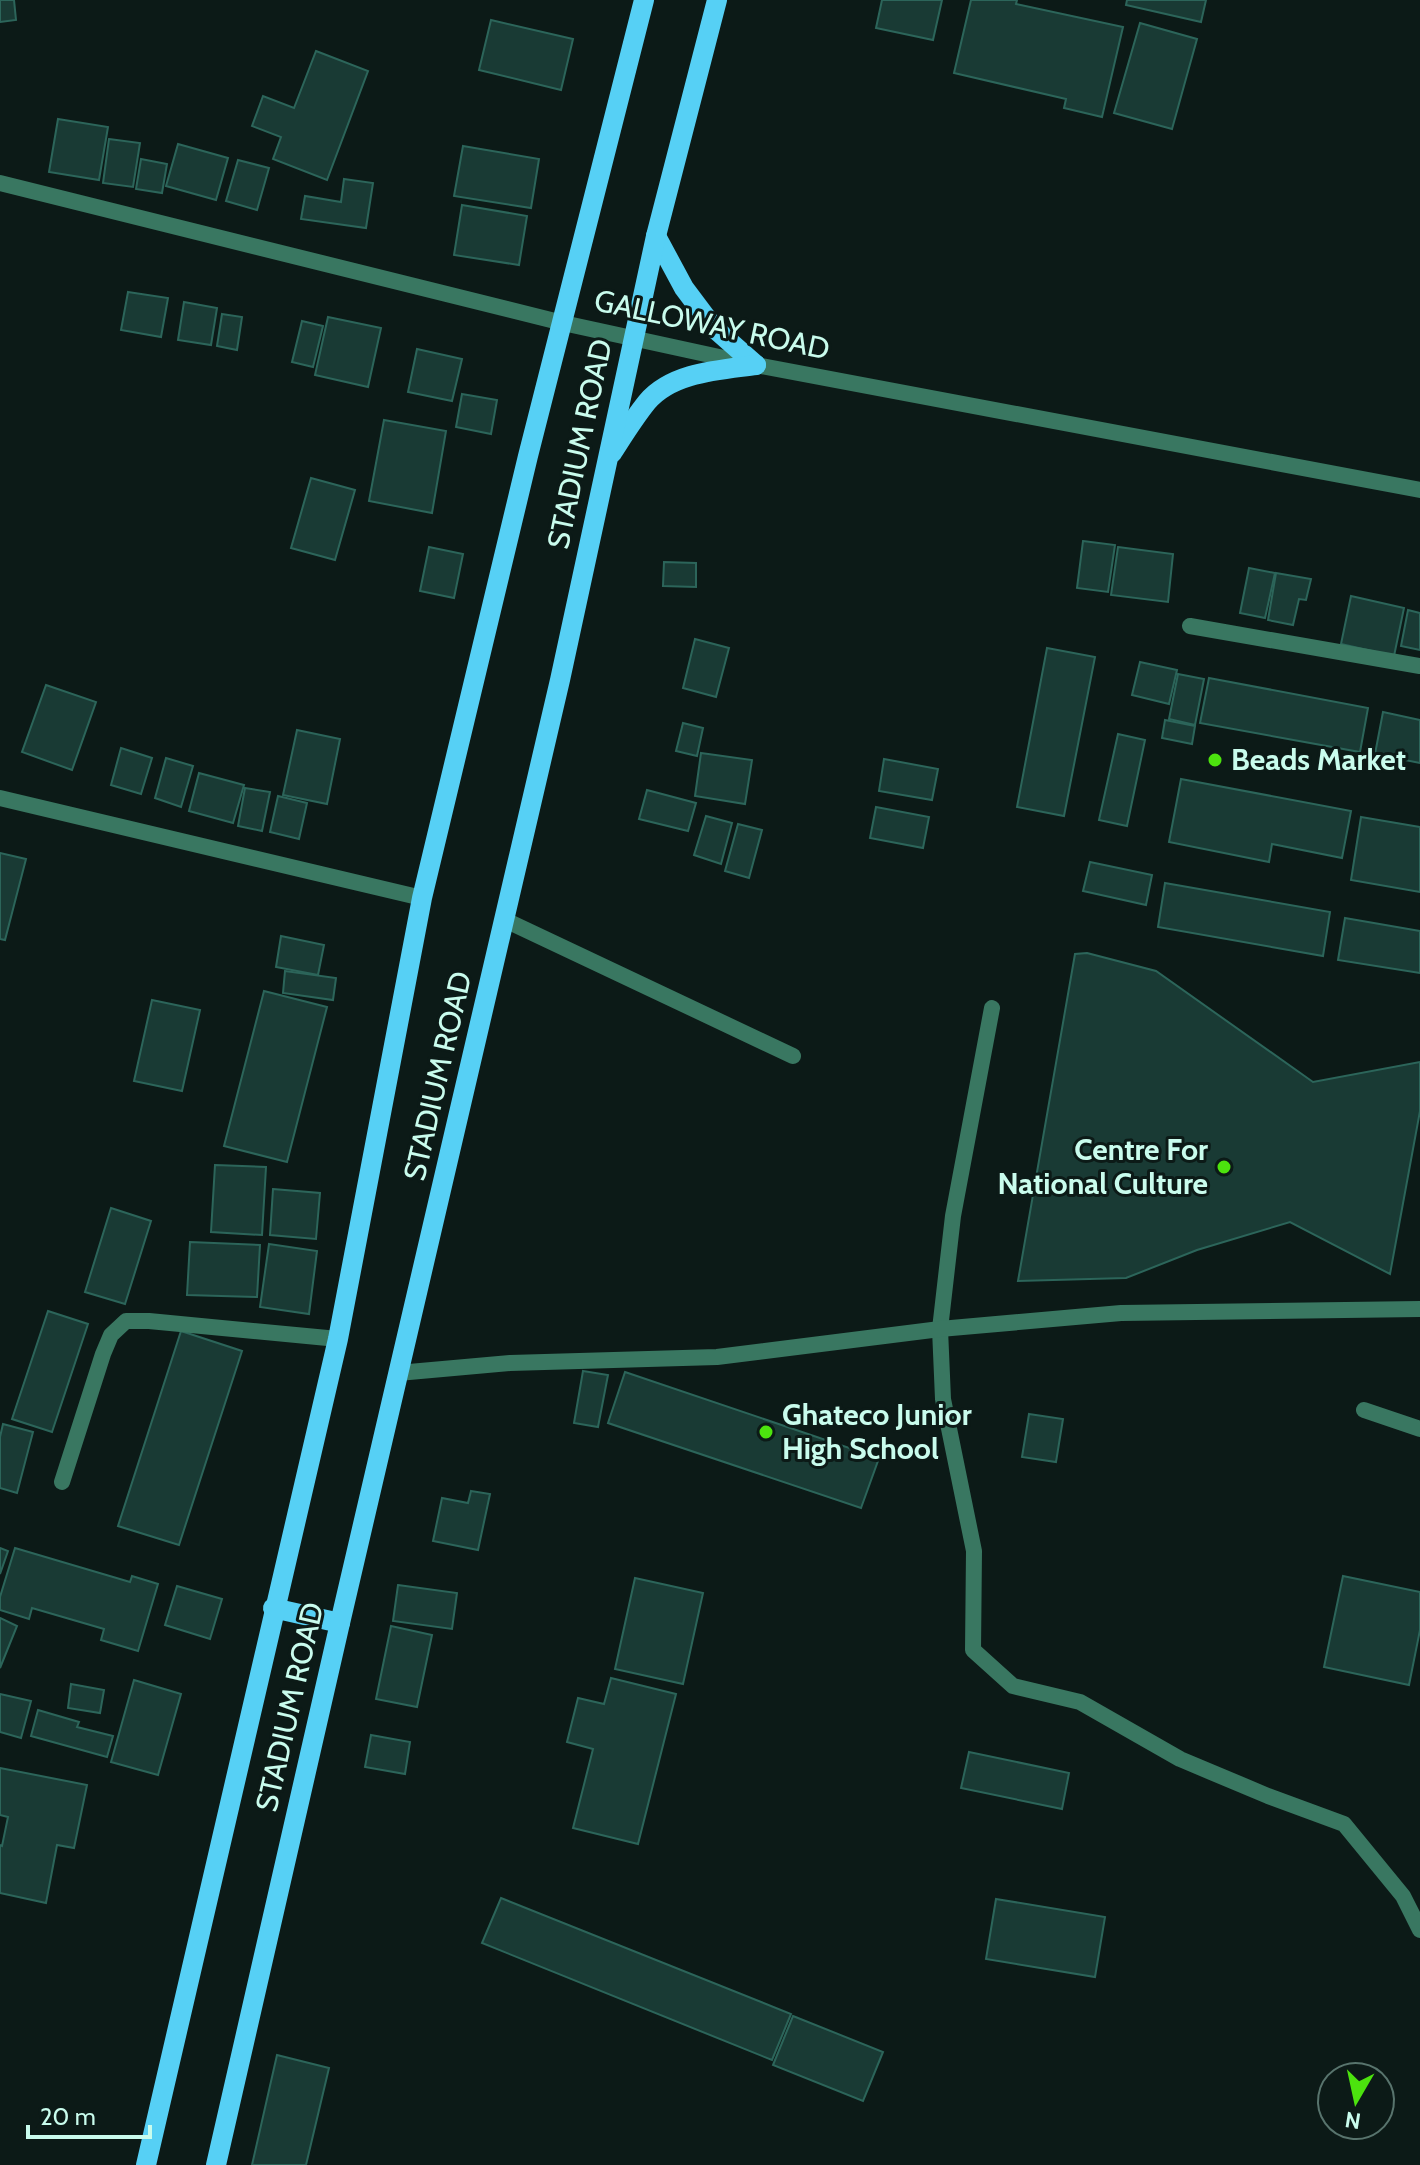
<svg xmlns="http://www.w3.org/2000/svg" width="1420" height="2165" font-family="Cabin,sans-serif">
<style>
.building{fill:#193a34;stroke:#2c655a;stroke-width:2}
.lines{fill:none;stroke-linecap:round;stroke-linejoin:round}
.service{stroke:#397761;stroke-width:16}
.minor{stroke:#397761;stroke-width:16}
.primary{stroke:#56d0f5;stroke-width:20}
.poi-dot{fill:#4ce30e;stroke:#0c1a17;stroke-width:3}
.labels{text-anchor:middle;stroke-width:6;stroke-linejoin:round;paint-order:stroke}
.street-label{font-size:30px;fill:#c9fced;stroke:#0c1a17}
.poi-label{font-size:30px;font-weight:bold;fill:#c9fced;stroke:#0c1a17;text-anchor:start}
</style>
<rect width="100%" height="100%" fill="#0c1a17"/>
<!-- building -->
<g class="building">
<polygon points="0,0 14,0 16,20 0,22"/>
<polygon points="882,0 942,0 933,40 876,28"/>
<polygon points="971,0 1017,0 1016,4 1123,27 1102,117 1064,108 1066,99 954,73"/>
<polygon points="1127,0 1206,0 1201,22 1126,5"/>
<polygon points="491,20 573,39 561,90 479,70"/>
<polygon points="1140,23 1197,39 1172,129 1114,113"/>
<polygon points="316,51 368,71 327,180 273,159 281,137 252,126 263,96 294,108"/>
<polygon points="58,119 108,127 99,180 49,172"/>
<polygon points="109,139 140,143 133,187 103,183"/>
<polygon points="178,144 228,158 216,200 166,186"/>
<polygon points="463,146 539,159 531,208 454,196"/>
<polygon points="141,159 167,164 162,193 136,189"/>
<polygon points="238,160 269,168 257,210 226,201"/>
<polygon points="344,179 373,183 366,228 301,219 305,196 341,202"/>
<polygon points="462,205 527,216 519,265 454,255"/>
<polygon points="128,292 168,298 161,337 121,330"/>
<polygon points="184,302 217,308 211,345 178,340"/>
<polygon points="222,314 242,317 237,350 217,346"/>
<polygon points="328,317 381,328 368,387 315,375"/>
<polygon points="302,321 323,326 313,367 292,362"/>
<polygon points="417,349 462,359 452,401 408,392"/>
<polygon points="462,394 497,400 491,434 456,427"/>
<polygon points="384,420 446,431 432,513 369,501"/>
<polygon points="311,478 355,490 335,560 291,548"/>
<polygon points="1083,541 1115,545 1108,592 1077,588"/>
<polygon points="429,547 463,554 454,598 420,591"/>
<polygon points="1118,547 1173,554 1168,602 1111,595"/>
<polygon points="664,562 696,563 696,587 663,586"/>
<polygon points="1249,568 1275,573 1265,618 1240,613"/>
<polygon points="1276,573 1311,579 1306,600 1299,599 1293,625 1268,620"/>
<polygon points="1351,596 1404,608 1394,656 1341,644"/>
<polygon points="1408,610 1420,613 1420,650 1401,646"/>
<polygon points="695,639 729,648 716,697 683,688"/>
<polygon points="1047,648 1095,657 1064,816 1017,807"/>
<polygon points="1140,662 1177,670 1169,704 1132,695"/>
<polygon points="1178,674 1204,679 1195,725 1169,719"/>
<polygon points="1209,678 1368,708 1360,752 1200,723"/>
<polygon points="46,685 96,702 72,770 22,752"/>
<polygon points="1383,712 1420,720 1420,763 1375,754"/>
<polygon points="1165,720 1195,726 1192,744 1162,738"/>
<polygon points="683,723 703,728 697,756 676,751"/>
<polygon points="297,730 340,739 327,804 283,795"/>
<polygon points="1118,734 1145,740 1127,826 1099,820"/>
<polygon points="121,748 152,758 141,794 111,785"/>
<polygon points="701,753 752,760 745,804 695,796"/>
<polygon points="166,758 193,766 181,807 155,798"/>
<polygon points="884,759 938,769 932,800 879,791"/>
<polygon points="199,773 244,785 233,823 189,811"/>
<polygon points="1181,779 1351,811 1342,858 1272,844 1269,862 1169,842"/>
<polygon points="245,788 270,792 262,831 238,826"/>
<polygon points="647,790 696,803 688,831 639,819"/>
<polygon points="278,796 307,803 299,839 270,832"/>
<polygon points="876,807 929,817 923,848 870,838"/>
<polygon points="706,816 732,823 721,864 694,855"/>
<polygon points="1361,817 1420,827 1420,892 1351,880"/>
<polygon points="738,824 762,830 749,878 725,871"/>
<polygon points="0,853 26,859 5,940 0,939"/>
<polygon points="1090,862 1152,875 1146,905 1083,891"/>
<polygon points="1165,883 1330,912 1323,956 1158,927"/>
<polygon points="1345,918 1420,931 1420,973 1338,960"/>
<polygon points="281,936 324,945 318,975 276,967"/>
<polygon points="1087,953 1156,971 1313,1082 1420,1062 1420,1111 1390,1274 1290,1222 1197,1250 1126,1278 1018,1281 1075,954"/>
<polygon points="285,971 336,978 333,1000 283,993"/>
<polygon points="264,991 327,1007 287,1162 224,1146"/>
<polygon points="152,1000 200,1010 182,1091 134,1081"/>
<polygon points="215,1165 266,1167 262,1235 211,1232"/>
<polygon points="273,1189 320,1193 316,1239 270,1235"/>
<polygon points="111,1208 151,1221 125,1304 85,1292"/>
<polygon points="190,1242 260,1245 257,1297 187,1295"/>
<polygon points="269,1244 317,1251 309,1314 260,1307"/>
<polygon points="48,1311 88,1324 52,1432 12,1419"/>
<polygon points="181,1331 242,1351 179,1545 118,1526"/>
<polygon points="583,1371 608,1375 598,1427 574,1423"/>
<polygon points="625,1372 879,1458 861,1508 608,1423"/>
<polygon points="1029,1414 1063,1419 1056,1462 1022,1457"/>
<polygon points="3,1424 33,1432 17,1493 0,1488 0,1437"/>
<polygon points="471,1491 490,1494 478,1550 433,1541 442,1498 468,1503"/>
<polygon points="0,1548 8,1551 0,1574"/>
<polygon points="15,1548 130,1582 132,1576 158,1584 138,1651 101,1640 104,1629 32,1608 29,1619 0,1610 0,1597"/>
<polygon points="1343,1576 1420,1592 1420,1630 1409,1685 1324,1667"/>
<polygon points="635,1578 703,1593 683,1684 615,1669"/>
<polygon points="398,1585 457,1593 452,1629 393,1621"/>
<polygon points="177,1586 222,1599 210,1639 165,1625"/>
<polygon points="0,1618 17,1626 0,1668"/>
<polygon points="391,1626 432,1635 417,1707 376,1699"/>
<polygon points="611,1678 676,1694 638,1844 573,1828 593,1749 567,1742 578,1698 604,1704"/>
<polygon points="134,1680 181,1694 158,1775 111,1762"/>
<polygon points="71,1684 104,1690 100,1713 68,1708"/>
<polygon points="0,1694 31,1701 21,1738 0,1732"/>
<polygon points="38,1710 79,1722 77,1727 113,1736 107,1757 31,1736"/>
<polygon points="371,1735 410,1742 405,1774 365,1767"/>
<polygon points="969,1752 1069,1773 1062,1809 961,1788"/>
<polygon points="0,1768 87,1785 74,1848 57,1845 46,1903 0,1893 0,1845 2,1846 8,1817 0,1815"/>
<polygon points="501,1898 791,2014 772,2060 482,1943"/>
<polygon points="996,1899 1105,1917 1095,1977 986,1959"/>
<polygon points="793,2016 883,2052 863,2101 773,2065"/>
<polygon points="277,2055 329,2068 306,2165 252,2165"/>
</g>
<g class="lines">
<!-- service -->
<polyline class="service" points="1190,626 1420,666"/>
<!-- minor -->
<g class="minor">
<polyline points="0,183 563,323 756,365 1420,490"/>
<polyline points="0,798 422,898"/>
<polyline points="505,920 793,1056"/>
<polyline points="992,1008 953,1216 940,1329 943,1399 974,1551 973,1650 1013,1686 1080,1702 1180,1759 1268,1796 1344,1824 1403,1896 1420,1930"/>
<polyline points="398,1373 510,1363 717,1357 940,1329 1121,1313 1420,1309"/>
<polyline points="1364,1410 1420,1429"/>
<polyline points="62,1482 103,1354 111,1335 126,1321 149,1321 338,1339"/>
</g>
<!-- primary -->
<g class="primary">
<polyline points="656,236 684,288 714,328 756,365"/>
<path d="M612,453c11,-17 22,-35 35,-51 25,-30 73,-32 109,-37"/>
<polyline points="273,1608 340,1623"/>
<polyline points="146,2165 338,1339 422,898 528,456 644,0"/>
<polyline points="216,2165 340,1623 560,680 656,236 717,0"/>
</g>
</g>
<!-- markers -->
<g class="poi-dot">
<circle cx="1215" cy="760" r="8"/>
<circle cx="1224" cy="1167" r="8"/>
<circle cx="766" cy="1432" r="8"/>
</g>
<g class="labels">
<!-- street labels -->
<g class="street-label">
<text transform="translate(712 325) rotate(12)" y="10">GALLOWAY ROAD</text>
<text transform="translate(580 444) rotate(-78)" y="10">STADIUM ROAD</text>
<text transform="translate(438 1076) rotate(-77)" y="10">STADIUM ROAD</text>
<text transform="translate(290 1707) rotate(-77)" y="10">STADIUM ROAD</text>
</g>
<!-- poi labels -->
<g class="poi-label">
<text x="1231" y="770">Beads Market</text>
<text x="1208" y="1160" text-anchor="end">Centre For<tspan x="1208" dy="34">National Culture</tspan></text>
<text x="782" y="1425">Ghateco Junior<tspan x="782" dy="34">High School</tspan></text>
</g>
</g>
<!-- north arrow -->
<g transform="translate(1356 2101) rotate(189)"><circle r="38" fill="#0c1a17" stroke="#58746d" stroke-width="2"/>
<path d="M0-6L14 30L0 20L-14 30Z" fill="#4ce30e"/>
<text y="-12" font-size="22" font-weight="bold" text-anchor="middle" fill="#c9fced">N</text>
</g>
<!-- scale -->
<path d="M28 2125v12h122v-12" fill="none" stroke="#c9fced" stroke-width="4"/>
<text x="40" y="2125" font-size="24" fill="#c9fced" stroke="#0c1a17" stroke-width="6" paint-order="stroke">20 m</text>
</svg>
